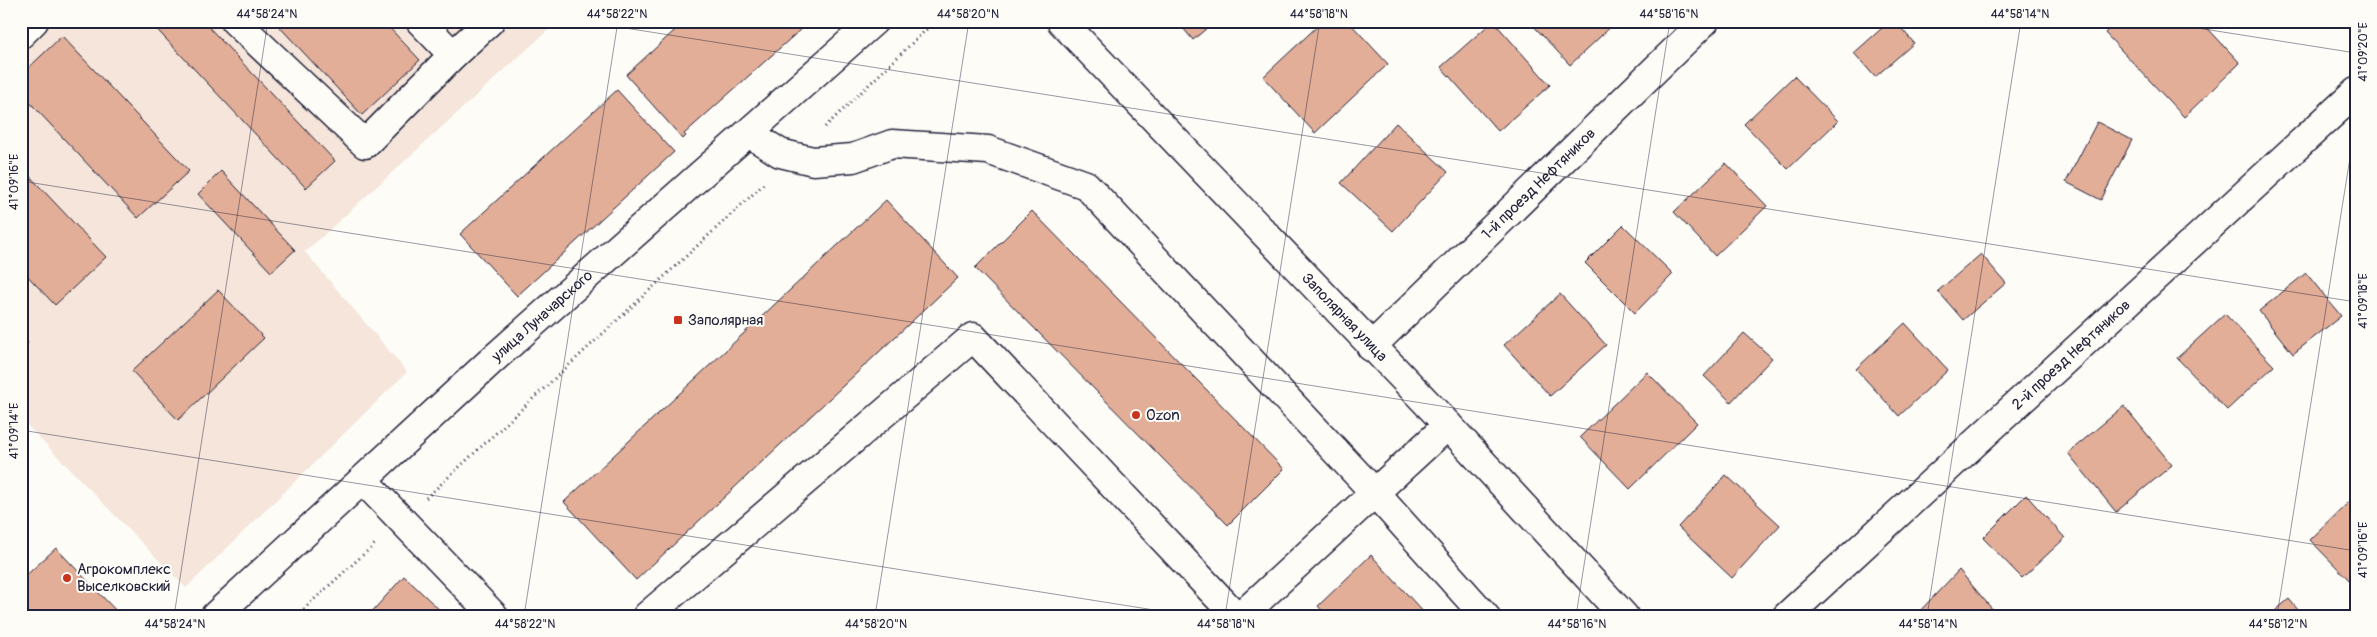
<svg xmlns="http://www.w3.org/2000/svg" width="2377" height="637" font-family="Pangolin,sans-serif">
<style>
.built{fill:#f5e5da}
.building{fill:#e3ae98;stroke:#22223b}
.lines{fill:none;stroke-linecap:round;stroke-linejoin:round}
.minor-casing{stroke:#22223b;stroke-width:31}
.major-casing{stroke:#22223b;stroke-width:31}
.path{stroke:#22223b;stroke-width:3;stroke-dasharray:1 4;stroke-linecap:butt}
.minor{stroke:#fdfcf7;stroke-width:28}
.major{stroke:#fdfcf7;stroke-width:28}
.ticks{fill:none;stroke:#22223b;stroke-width:1;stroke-opacity:0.45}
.poi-dot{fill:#c8321e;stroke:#fdfcf7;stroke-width:2}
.labels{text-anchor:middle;stroke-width:4;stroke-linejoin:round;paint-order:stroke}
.street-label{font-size:15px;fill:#22223b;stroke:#fdfcf7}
.poi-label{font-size:15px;fill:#22223b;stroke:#fdfcf7;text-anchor:start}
.neatline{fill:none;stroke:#22223b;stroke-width:2}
.ticks-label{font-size:12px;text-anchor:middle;fill:#22223b}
</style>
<rect width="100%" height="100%" fill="#fdfcf7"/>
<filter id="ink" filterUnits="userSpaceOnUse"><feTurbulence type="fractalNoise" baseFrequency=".02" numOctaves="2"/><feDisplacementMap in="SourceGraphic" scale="10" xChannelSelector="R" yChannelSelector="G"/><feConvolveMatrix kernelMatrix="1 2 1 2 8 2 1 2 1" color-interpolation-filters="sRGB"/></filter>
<g filter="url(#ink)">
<!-- built -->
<polygon class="built" points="21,21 558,21 305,252 407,372 186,588 21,419"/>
<!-- building -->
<g class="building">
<polygon points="149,21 203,21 335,161 306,188"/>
<polygon points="274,21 383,21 420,60 362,115"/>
<polygon points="685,21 810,21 684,134 686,136 683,139 626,75"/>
<polygon points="1177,21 1215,21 1193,40"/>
<polygon points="1323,21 1348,21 1388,64 1315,133 1263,77"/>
<polygon points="1493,21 1550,85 1498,131 1441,67"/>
<polygon points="1529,21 1617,21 1570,65"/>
<polygon points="1890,21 1895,21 1914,43 1875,77 1854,53"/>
<polygon points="2117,21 2201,21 2240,63 2184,117 2105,33"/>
<polygon points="62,36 189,171 138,218 21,93 21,75"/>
<polygon points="1794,76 1838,121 1788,169 1744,124"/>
<polygon points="617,90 674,152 517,296 460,234"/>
<polygon points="2097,122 2132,140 2101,200 2066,182"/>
<polygon points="1396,123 1448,172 1393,231 1341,183"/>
<polygon points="1726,163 1767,206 1715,256 1674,212"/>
<polygon points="21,167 106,257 55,305 21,269"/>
<polygon points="221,171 295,250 271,272 198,194"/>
<polygon points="886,200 958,278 636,580 564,502"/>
<polygon points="1032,211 1284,469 1228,525 975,268"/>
<polygon points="1623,225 1673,274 1635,313 1585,263"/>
<polygon points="1981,254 2006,283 1963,320 1938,291"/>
<polygon points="2306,273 2341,316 2293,354 2259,311"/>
<polygon points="218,290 264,338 178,420 132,371"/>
<polygon points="1560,294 1606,345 1550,396 1504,345"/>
<polygon points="2225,314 2274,366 2227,410 2177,358"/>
<polygon points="1905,323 1948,370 1899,416 1856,369"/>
<polygon points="1744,333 1772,358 1731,402 1704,376"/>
<polygon points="21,336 28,343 21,349"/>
<polygon points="1647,372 1697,423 1630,489 1580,437"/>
<polygon points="2124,406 2172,465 2116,512 2068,453"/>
<polygon points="1726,475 1780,525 1732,578 1678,527"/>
<polygon points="2026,495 2065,538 2022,578 1983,538"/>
<polygon points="2356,495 2356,587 2310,540"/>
<polygon points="56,548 121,616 21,616 21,580"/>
<polygon points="1371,555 1427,616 1327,616 1318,606"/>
<polygon points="1959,570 1998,616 1916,616 1916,615"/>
<polygon points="404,576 446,616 368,616"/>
<polygon points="2289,599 2303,616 2269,616"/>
</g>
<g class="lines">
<!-- minor casing -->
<g class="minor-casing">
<g id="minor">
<polyline points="235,21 365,144 453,55 490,21"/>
<polyline points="420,21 453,55"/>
<path id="s1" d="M1061,21l387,404 176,191"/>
<polyline points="21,34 34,21"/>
<polyline points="749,133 780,153 813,161 853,158 892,144 988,150 1086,185 1375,493 1485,616"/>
<path id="s2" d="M1371,347l334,-326"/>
<polyline points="363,480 494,616"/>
<polyline points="647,616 973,337 1236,616"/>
<polyline points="1241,616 1448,425"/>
<path id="s3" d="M1787,616l569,-524"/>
</g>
</g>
<!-- major casing -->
<g class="major-casing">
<g id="major">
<path id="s4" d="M215,616l276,-255 383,-340"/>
</g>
</g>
<!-- path -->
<g class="path">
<polyline points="825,127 935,21"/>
<polyline points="426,498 766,182"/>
<polyline points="296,616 377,542"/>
</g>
<!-- minor -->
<use href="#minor" class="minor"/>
<!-- major -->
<use href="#major" class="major"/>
</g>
</g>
<!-- ticks -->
<path class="ticks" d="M581,21l1775,281M2153,21l203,32M21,181l2335,370M21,430l1171,186M174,616l94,-595M524,616l94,-595M875,616l94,-595M1225,616l95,-595M1576,616l94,-595M1927,616l94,-595M2277,616l79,-496"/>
<!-- markers -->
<g class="poi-dot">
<rect x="673" y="315" width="10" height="10" rx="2.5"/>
<circle cx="1136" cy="415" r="5"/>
<circle cx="67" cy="578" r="5"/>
</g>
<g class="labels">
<!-- street labels -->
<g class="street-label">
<text dy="5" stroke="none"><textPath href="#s2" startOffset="234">1-й проезд Нефтяников</textPath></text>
<text dy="5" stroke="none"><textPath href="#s4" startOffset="444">улица Луначарского</textPath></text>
<text dy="5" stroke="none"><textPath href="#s1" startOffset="410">Заполярная улица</textPath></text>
<text dy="5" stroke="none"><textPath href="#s3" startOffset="386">2-й проезд Нефтяников</textPath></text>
</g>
<!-- poi labels -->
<g class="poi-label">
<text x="688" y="325">Заполярная</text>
<text x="1146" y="420">Ozon</text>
<text x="77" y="574">Агрокомплекс<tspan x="77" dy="17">Выселковский</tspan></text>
</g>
</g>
<!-- margin -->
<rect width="2377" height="637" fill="none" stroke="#fdfcf7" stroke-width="55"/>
<rect x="28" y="28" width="2322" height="582" class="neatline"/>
<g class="ticks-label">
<text x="267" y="18">44°58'24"N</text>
<text x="617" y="18">44°58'22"N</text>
<text x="968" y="18">44°58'20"N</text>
<text x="1319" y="18">44°58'18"N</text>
<text x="1669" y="18">44°58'16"N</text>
<text x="2020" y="18">44°58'14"N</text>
<text transform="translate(2363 52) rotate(-90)" y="4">41°09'20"E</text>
<text transform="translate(14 182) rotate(-90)" y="4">41°09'16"E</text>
<text transform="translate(2363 301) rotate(-90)" y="4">41°09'18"E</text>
<text transform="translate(14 431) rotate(-90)" y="4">41°09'14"E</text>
<text transform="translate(2363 550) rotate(-90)" y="4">41°09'16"E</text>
<text x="175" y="628">44°58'24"N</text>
<text x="525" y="628">44°58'22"N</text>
<text x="876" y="628">44°58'20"N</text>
<text x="1226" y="628">44°58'18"N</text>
<text x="1577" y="628">44°58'16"N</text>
<text x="1928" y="628">44°58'14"N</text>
<text x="2278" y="628">44°58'12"N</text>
</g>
</svg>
